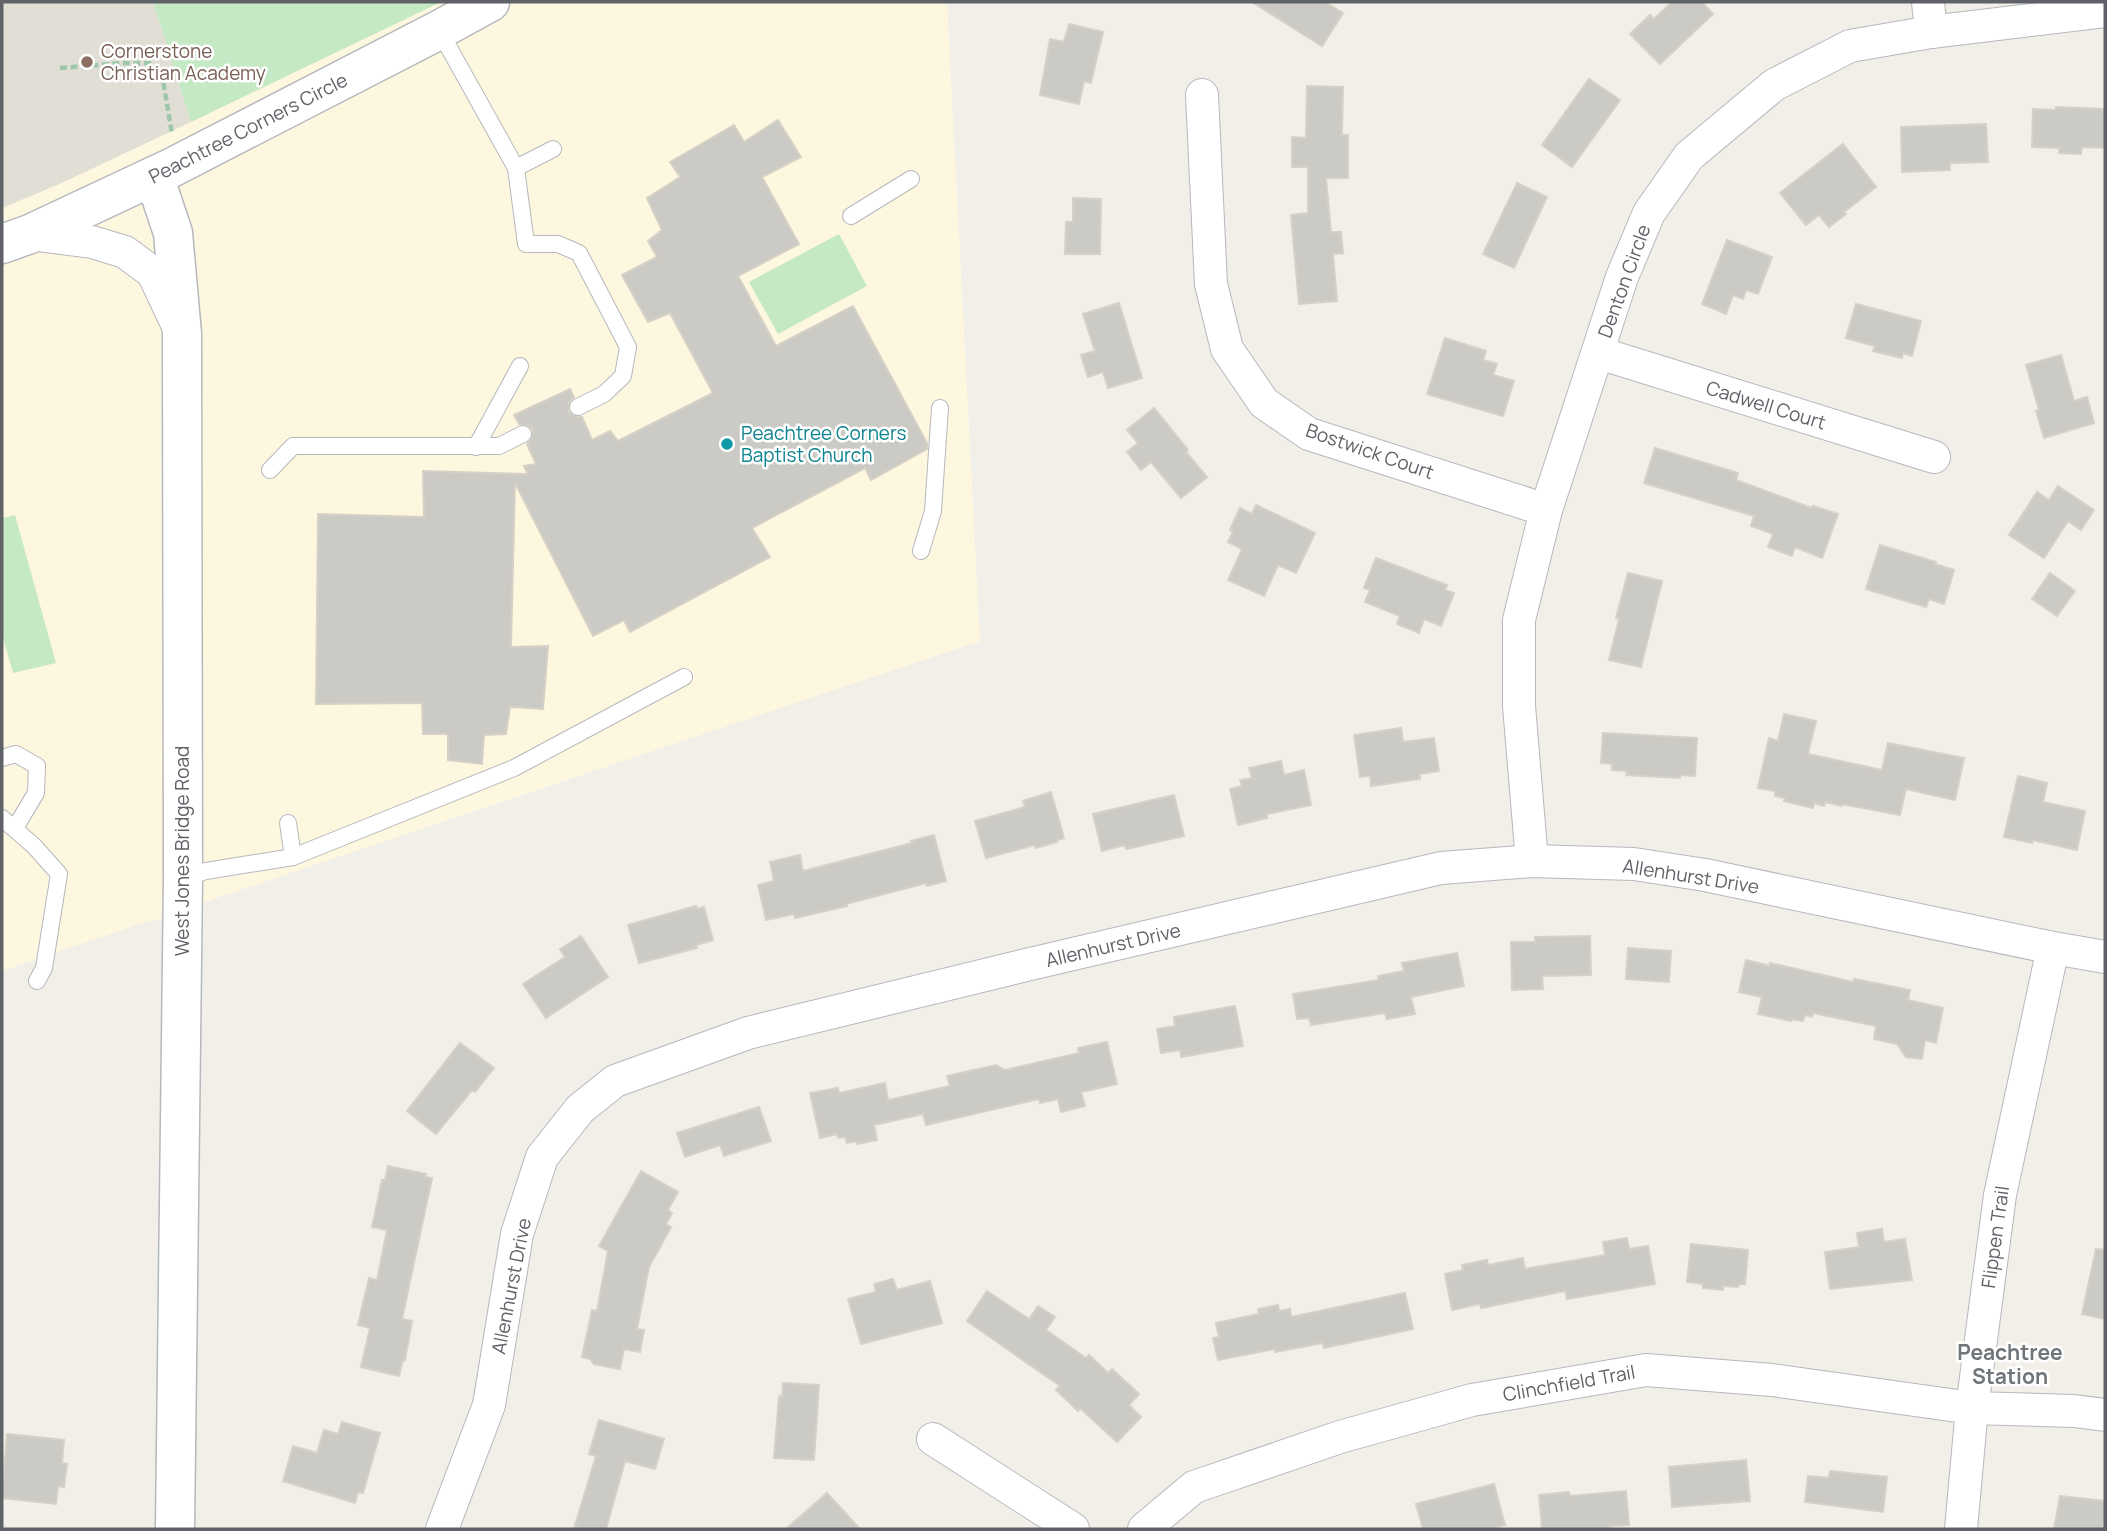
<svg xmlns="http://www.w3.org/2000/svg" width="2107" height="1531" font-family="Manrope,sans-serif">
<style>
.commercial{fill:#fef7e0}
.education{fill:#e1ded6}
.green{fill:#c5e8c5}
.building{fill:#cccac5;stroke:#d6d1c6;stroke-width:2}
.lines{fill:none;stroke-linecap:round;stroke-linejoin:round}
.service-casing{stroke:#b5b8bc;stroke-width:18}
.minor-casing{stroke:#b5b8bc;stroke-width:34}
.tertiary-casing{stroke:#b5b8bc;stroke-width:41}
.path{stroke:#9cc7a9;stroke-width:4.5;stroke-dasharray:7 3.5;stroke-linecap:butt}
.service{stroke:#fff;stroke-width:16}
.minor{stroke:#fff;stroke-width:32}
.tertiary{stroke:#fff;stroke-width:38}
.education-dot{fill:#8d6e63;stroke:#fff;stroke-width:2.5}
.culture-dot{fill:#0f9aa8;stroke:#fff;stroke-width:2.5}
.labels{text-anchor:middle;stroke-width:5;stroke-linejoin:round;paint-order:stroke}
.education-label{font-size:19px;fill:#785e54;stroke:#fff;text-anchor:start}
.street-label{font-size:19px;fill:#5f6368;stroke:#fff}
.culture-label{font-size:19px;fill:#0d838f;stroke:#fff;text-anchor:start}
.neighbourhood-label{font-size:21px;font-weight:bold;fill:#70757a;stroke:#fff}
</style>
<rect width="100%" height="100%" fill="#f1efe8"/>
<!-- commercial -->
<polygon class="commercial" points="2,2 153,2 191,122 441,2 947,2 980,641 213,899 181,913 137,925 2,971"/>
<!-- education -->
<polygon class="education" points="2,2 153,2 191,122 64,182 2,208"/>
<!-- green -->
<g class="green">
<polygon points="153,2 441,2 191,122"/>
<polygon points="839,234 867,286 778,334 749,282"/>
<polygon points="15,515 56,663 13,673 2,634 2,518"/>
</g>
<!-- building -->
<g class="building">
<polygon points="1252,2 1325,2 1343,13 1322,46"/>
<polygon points="1672,2 1702,2 1713,14 1660,64 1630,34 1650,15 1654,19"/>
<polygon points="1069,24 1103,32 1091,83 1084,81 1079,104 1040,95 1050,39 1064,42"/>
<polygon points="1589,79 1620,100 1572,167 1542,145"/>
<polygon points="1307,86 1343,87 1342,135 1348,135 1348,178 1326,178 1331,232 1341,232 1343,253 1333,254 1337,301 1299,304 1291,215 1308,213 1308,167 1292,167 1292,137 1306,138"/>
<polygon points="2056,107 2105,109 2105,148 2082,147 2081,154 2059,153 2059,148 2032,147 2033,109 2056,110"/>
<polygon points="778,120 801,157 762,177 799,244 738,276 776,346 853,306 927,443 927,449 871,480 865,468 752,528 770,557 630,632 624,620 593,636 515,483 511,647 548,646 543,709 510,707 506,734 484,735 482,764 448,760 448,734 423,734 422,703 316,704 318,514 424,517 423,471 528,474 524,466 536,464 527,444 532,439 533,430 528,425 519,424 514,415 570,389 574,397 569,402 568,411 573,416 582,417 592,440 610,431 618,441 713,393 670,313 648,322 622,275 657,257 648,241 662,230 647,198 680,177 670,162 734,125 744,142"/>
<polygon points="1986,124 1988,162 1950,163 1950,170 1902,172 1901,127"/>
<polygon points="1843,144 1876,187 1844,212 1846,214 1829,227 1819,215 1806,225 1780,193"/>
<polygon points="1517,183 1547,197 1514,268 1483,254"/>
<polygon points="1073,198 1101,199 1100,254 1065,254 1066,222 1073,222"/>
<polygon points="1727,240 1772,257 1758,294 1746,290 1743,299 1733,295 1726,314 1702,304"/>
<polygon points="1119,303 1142,378 1108,388 1103,372 1088,377 1081,355 1095,351 1083,314"/>
<polygon points="1856,304 1921,321 1912,356 1903,353 1902,358 1873,351 1875,346 1846,338"/>
<polygon points="1445,338 1486,351 1483,360 1497,364 1493,375 1514,381 1503,416 1427,394"/>
<polygon points="2061,355 2074,401 2087,397 2094,423 2044,438 2036,411 2039,410 2026,365"/>
<polygon points="1154,408 1188,450 1186,452 1207,477 1181,498 1151,462 1141,470 1127,452 1138,443 1127,430"/>
<polygon points="1655,448 1738,473 1736,480 1812,508 1813,506 1838,514 1822,558 1795,547 1792,556 1768,547 1773,534 1751,526 1754,516 1644,483"/>
<polygon points="2058,486 2094,510 2081,530 2068,521 2044,558 2009,535 2037,492 2049,500"/>
<polygon points="1256,505 1315,533 1296,573 1278,565 1264,596 1228,580 1242,549 1228,542 1233,532 1230,530 1240,508 1252,514"/>
<polygon points="1880,545 1936,562 1935,564 1954,570 1944,604 1929,599 1926,607 1866,589"/>
<polygon points="1376,558 1447,585 1445,590 1454,593 1441,626 1424,619 1419,633 1397,624 1400,616 1365,602 1370,590 1364,588"/>
<polygon points="1628,573 1662,581 1641,667 1609,660 1619,619 1616,618"/>
<polygon points="2050,573 2075,591 2057,616 2032,599"/>
<polygon points="1784,714 1816,721 1808,754 1882,770 1888,743 1964,758 1955,800 1906,789 1900,815 1842,804 1842,806 1825,802 1824,806 1814,803 1813,808 1784,801 1785,798 1775,796 1775,791 1758,788 1769,738 1778,741"/>
<polygon points="1401,728 1403,742 1434,738 1439,771 1420,774 1420,779 1371,786 1370,776 1360,777 1354,735"/>
<polygon points="1603,733 1697,738 1695,776 1680,775 1680,778 1626,775 1627,771 1612,770 1612,764 1601,763"/>
<polygon points="1281,761 1284,775 1304,770 1311,805 1267,814 1267,818 1238,825 1230,789 1242,786 1240,780 1252,778 1249,768"/>
<polygon points="2018,776 2047,783 2043,802 2085,811 2077,850 2032,840 2032,843 2004,837"/>
<polygon points="1051,792 1064,838 1057,840 1057,842 1036,848 1035,845 986,858 975,821 1025,807 1023,801"/>
<polygon points="1174,795 1184,836 1126,849 1125,845 1102,851 1093,814"/>
<polygon points="934,835 946,881 927,886 926,883 846,904 847,906 795,918 794,914 766,920 758,885 774,881 770,862 800,855 803,871 912,843 911,841"/>
<polygon points="696,906 697,909 704,907 713,940 696,945 697,948 639,963 628,925"/>
<polygon points="581,936 608,977 546,1018 523,984 565,957 560,949"/>
<polygon points="1590,936 1591,975 1542,976 1543,989 1512,990 1511,942 1535,942 1535,937"/>
<polygon points="1628,948 1671,951 1669,982 1626,979"/>
<polygon points="1457,953 1464,986 1411,997 1415,1014 1387,1019 1385,1013 1311,1025 1309,1018 1297,1019 1293,994 1379,980 1378,976 1404,971 1402,963"/>
<polygon points="1746,960 1770,966 1770,963 1853,982 1854,979 1910,990 1908,1000 1943,1008 1936,1043 1925,1040 1922,1059 1906,1057 1897,1044 1874,1039 1876,1026 1813,1013 1812,1017 1805,1015 1803,1021 1792,1019 1791,1021 1758,1014 1762,997 1739,992"/>
<polygon points="1235,1006 1243,1046 1181,1057 1180,1050 1161,1053 1157,1029 1175,1026 1174,1017"/>
<polygon points="1107,1042 1117,1084 1081,1092 1085,1106 1061,1112 1058,1099 1040,1103 1039,1099 926,1125 923,1114 874,1125 877,1140 857,1144 856,1141 847,1143 845,1137 838,1138 837,1134 820,1138 810,1093 838,1088 839,1093 885,1083 888,1100 950,1086 947,1076 996,1065 1005,1070 1079,1053 1078,1048"/>
<polygon points="460,1043 494,1068 475,1092 472,1090 436,1134 407,1111"/>
<polygon points="759,1107 771,1141 724,1156 720,1145 685,1157 677,1133"/>
<polygon points="388,1166 426,1174 425,1177 432,1178 402,1319 412,1321 405,1360 403,1360 399,1376 361,1367 370,1328 358,1325 369,1278 377,1280 387,1230 372,1227 382,1180 385,1180"/>
<polygon points="641,1171 678,1192 668,1210 672,1213 666,1224 671,1227 649,1267 637,1329 644,1330 640,1352 624,1349 620,1369 594,1364 590,1359 582,1357 592,1310 597,1311 608,1251 599,1246"/>
<polygon points="1882,1229 1884,1242 1905,1239 1912,1280 1830,1289 1825,1252 1859,1247 1857,1233"/>
<polygon points="1627,1238 1629,1249 1648,1246 1655,1284 1567,1299 1565,1291 1481,1308 1480,1304 1452,1310 1445,1274 1463,1270 1462,1265 1487,1260 1488,1265 1523,1258 1525,1269 1605,1255 1603,1242"/>
<polygon points="1691,1244 1748,1250 1745,1284 1739,1284 1738,1287 1723,1286 1723,1290 1703,1288 1703,1284 1687,1282"/>
<polygon points="2096,1249 2105,1250 2105,1319 2082,1314"/>
<polygon points="893,1279 897,1290 930,1281 942,1323 861,1344 848,1299 876,1292 874,1284"/>
<polygon points="987,1291 1029,1319 1038,1306 1055,1317 1046,1330 1086,1358 1089,1355 1108,1373 1112,1369 1139,1394 1129,1405 1141,1417 1117,1442 1080,1408 1078,1411 1056,1390 1060,1386 967,1321"/>
<polygon points="1405,1293 1413,1329 1324,1348 1323,1343 1275,1352 1275,1349 1218,1360 1213,1338 1219,1337 1216,1323 1259,1314 1258,1309 1278,1305 1279,1311 1290,1309 1291,1317"/>
<polygon points="783,1383 819,1385 814,1460 774,1458 779,1396 782,1397"/>
<polygon points="599,1420 664,1439 655,1469 625,1461 606,1529 574,1529 596,1456 589,1454"/>
<polygon points="342,1422 380,1433 363,1493 358,1492 355,1503 283,1481 293,1446 317,1453 324,1430 338,1434"/>
<polygon points="7,1434 64,1440 62,1463 67,1464 64,1487 58,1486 56,1504 2,1498"/>
<polygon points="1746,1460 1750,1501 1672,1507 1669,1467"/>
<polygon points="1830,1471 1887,1477 1883,1512 1805,1502 1808,1476 1829,1478"/>
<polygon points="1494,1484 1505,1525 1488,1529 1423,1529 1416,1504"/>
<polygon points="1626,1491 1629,1525 1610,1526 1610,1529 1542,1529 1539,1495 1569,1492 1570,1496"/>
<polygon points="827,1493 860,1529 786,1529"/>
<polygon points="2060,1496 2105,1501 2105,1529 2054,1529"/>
</g>
<g class="lines">
<!-- service casing -->
<g class="service-casing">
<g id="service">
<polyline points="439,30 516,168 526,244 558,244 579,253 628,347 623,376 604,394 578,407"/>
<polyline points="516,168 553,149"/>
<polyline points="851,216 911,179"/>
<polyline points="476,447 520,366"/>
<polyline points="270,470 293,446 499,446 523,434"/>
<polyline points="921,551 933,511 940,408"/>
<polyline points="2,758 16,754 37,766 36,793 15,828"/>
<polyline points="2,818 34,846 59,874 44,968 37,981"/>
<polyline points="288,823 293,857"/>
<polyline points="183,878 206,871 293,857 514,768 684,677"/>
</g>
</g>
<!-- minor casing -->
<g class="minor-casing">
<g id="minor">
<polyline points="1928,2 1931,32"/>
<polyline points="1202,95 1211,284 1227,349 1264,403 1309,434 1546,510"/>
<polyline points="30,234 92,242 125,252 153,273 177,324"/>
<polyline points="1599,353 1934,457"/>
<polyline points="1532,861 1519,706 1519,620 1546,510 1622,277 1649,213 1689,156 1774,85 1850,46 1931,32 2105,11"/>
<polyline points="933,1439 1073,1529"/>
<polyline points="442,1529 489,1405 517,1234 542,1157 580,1109 615,1081 748,1033 1026,965 1441,868 1532,861 1634,864 1705,875 2053,948 2105,957"/>
<polyline points="1144,1529 1194,1487 1340,1437 1472,1400 1646,1370 1772,1380 1972,1408 2074,1411 2105,1415"/>
<polyline points="1961,1529 1972,1408 2000,1195 2053,948"/>
</g>
</g>
<!-- tertiary casing -->
<g class="tertiary-casing">
<g id="tertiary">
<polyline points="154,176 173,233 182,334 183,878 175,1529"/>
<polyline points="2,244 30,234 173,167 439,30 490,2"/>
</g>
</g>
<!-- path -->
<polyline class="path" points="60,68 122,63 150,63 159,70 163,80 172,134"/>
<!-- service -->
<use href="#service" class="service"/>
<!-- minor -->
<use href="#minor" class="minor"/>
<!-- tertiary -->
<use href="#tertiary" class="tertiary"/>
</g>
<!-- markers -->
<circle class="education-dot" cx="87" cy="62" r="7"/>
<circle class="culture-dot" cx="727" cy="444" r="7"/>
<g class="labels">
<!-- education labels -->
<g class="education-label">
<text x="101" y="58">Cornerstone<tspan x="101" dy="22">Christian Academy</tspan></text>
</g>
<!-- street labels -->
<g class="street-label">
<text transform="translate(248 128) rotate(-27)" y="7">Peachtree Corners Circle</text>
<text transform="translate(1624 281) rotate(-70)" y="7">Denton Circle</text>
<text transform="translate(1766 405) rotate(17)" y="7">Cadwell Court</text>
<text transform="translate(1370 451) rotate(19)" y="7">Bostwick Court</text>
<text transform="translate(182 851) rotate(-90)" y="7">West Jones Bridge Road</text>
<text transform="translate(1691 876) rotate(9)" y="7">Allenhurst Drive</text>
<text transform="translate(1113 945) rotate(-13)" y="7">Allenhurst Drive</text>
<text transform="translate(1995 1237) rotate(-82)" y="7">Flippen Trail</text>
<text transform="translate(511 1286) rotate(-79)" y="7">Allenhurst Drive</text>
<text transform="translate(1569 1383) rotate(-10)" y="7">Clinchfield Trail</text>
</g>
<!-- culture labels -->
<g class="culture-label">
<text x="741" y="440">Peachtree Corners<tspan x="741" dy="22">Baptist Church</tspan></text>
</g>
<!-- neighbourhood labels -->
<g class="neighbourhood-label">
<text x="2010" y="1360">Peachtree<tspan x="2010" dy="24">Station</tspan></text>
</g>
</g>
<!-- border -->
<rect width="2107" height="1531" fill="none" stroke="#5f6368" stroke-width="7"/>
</svg>
